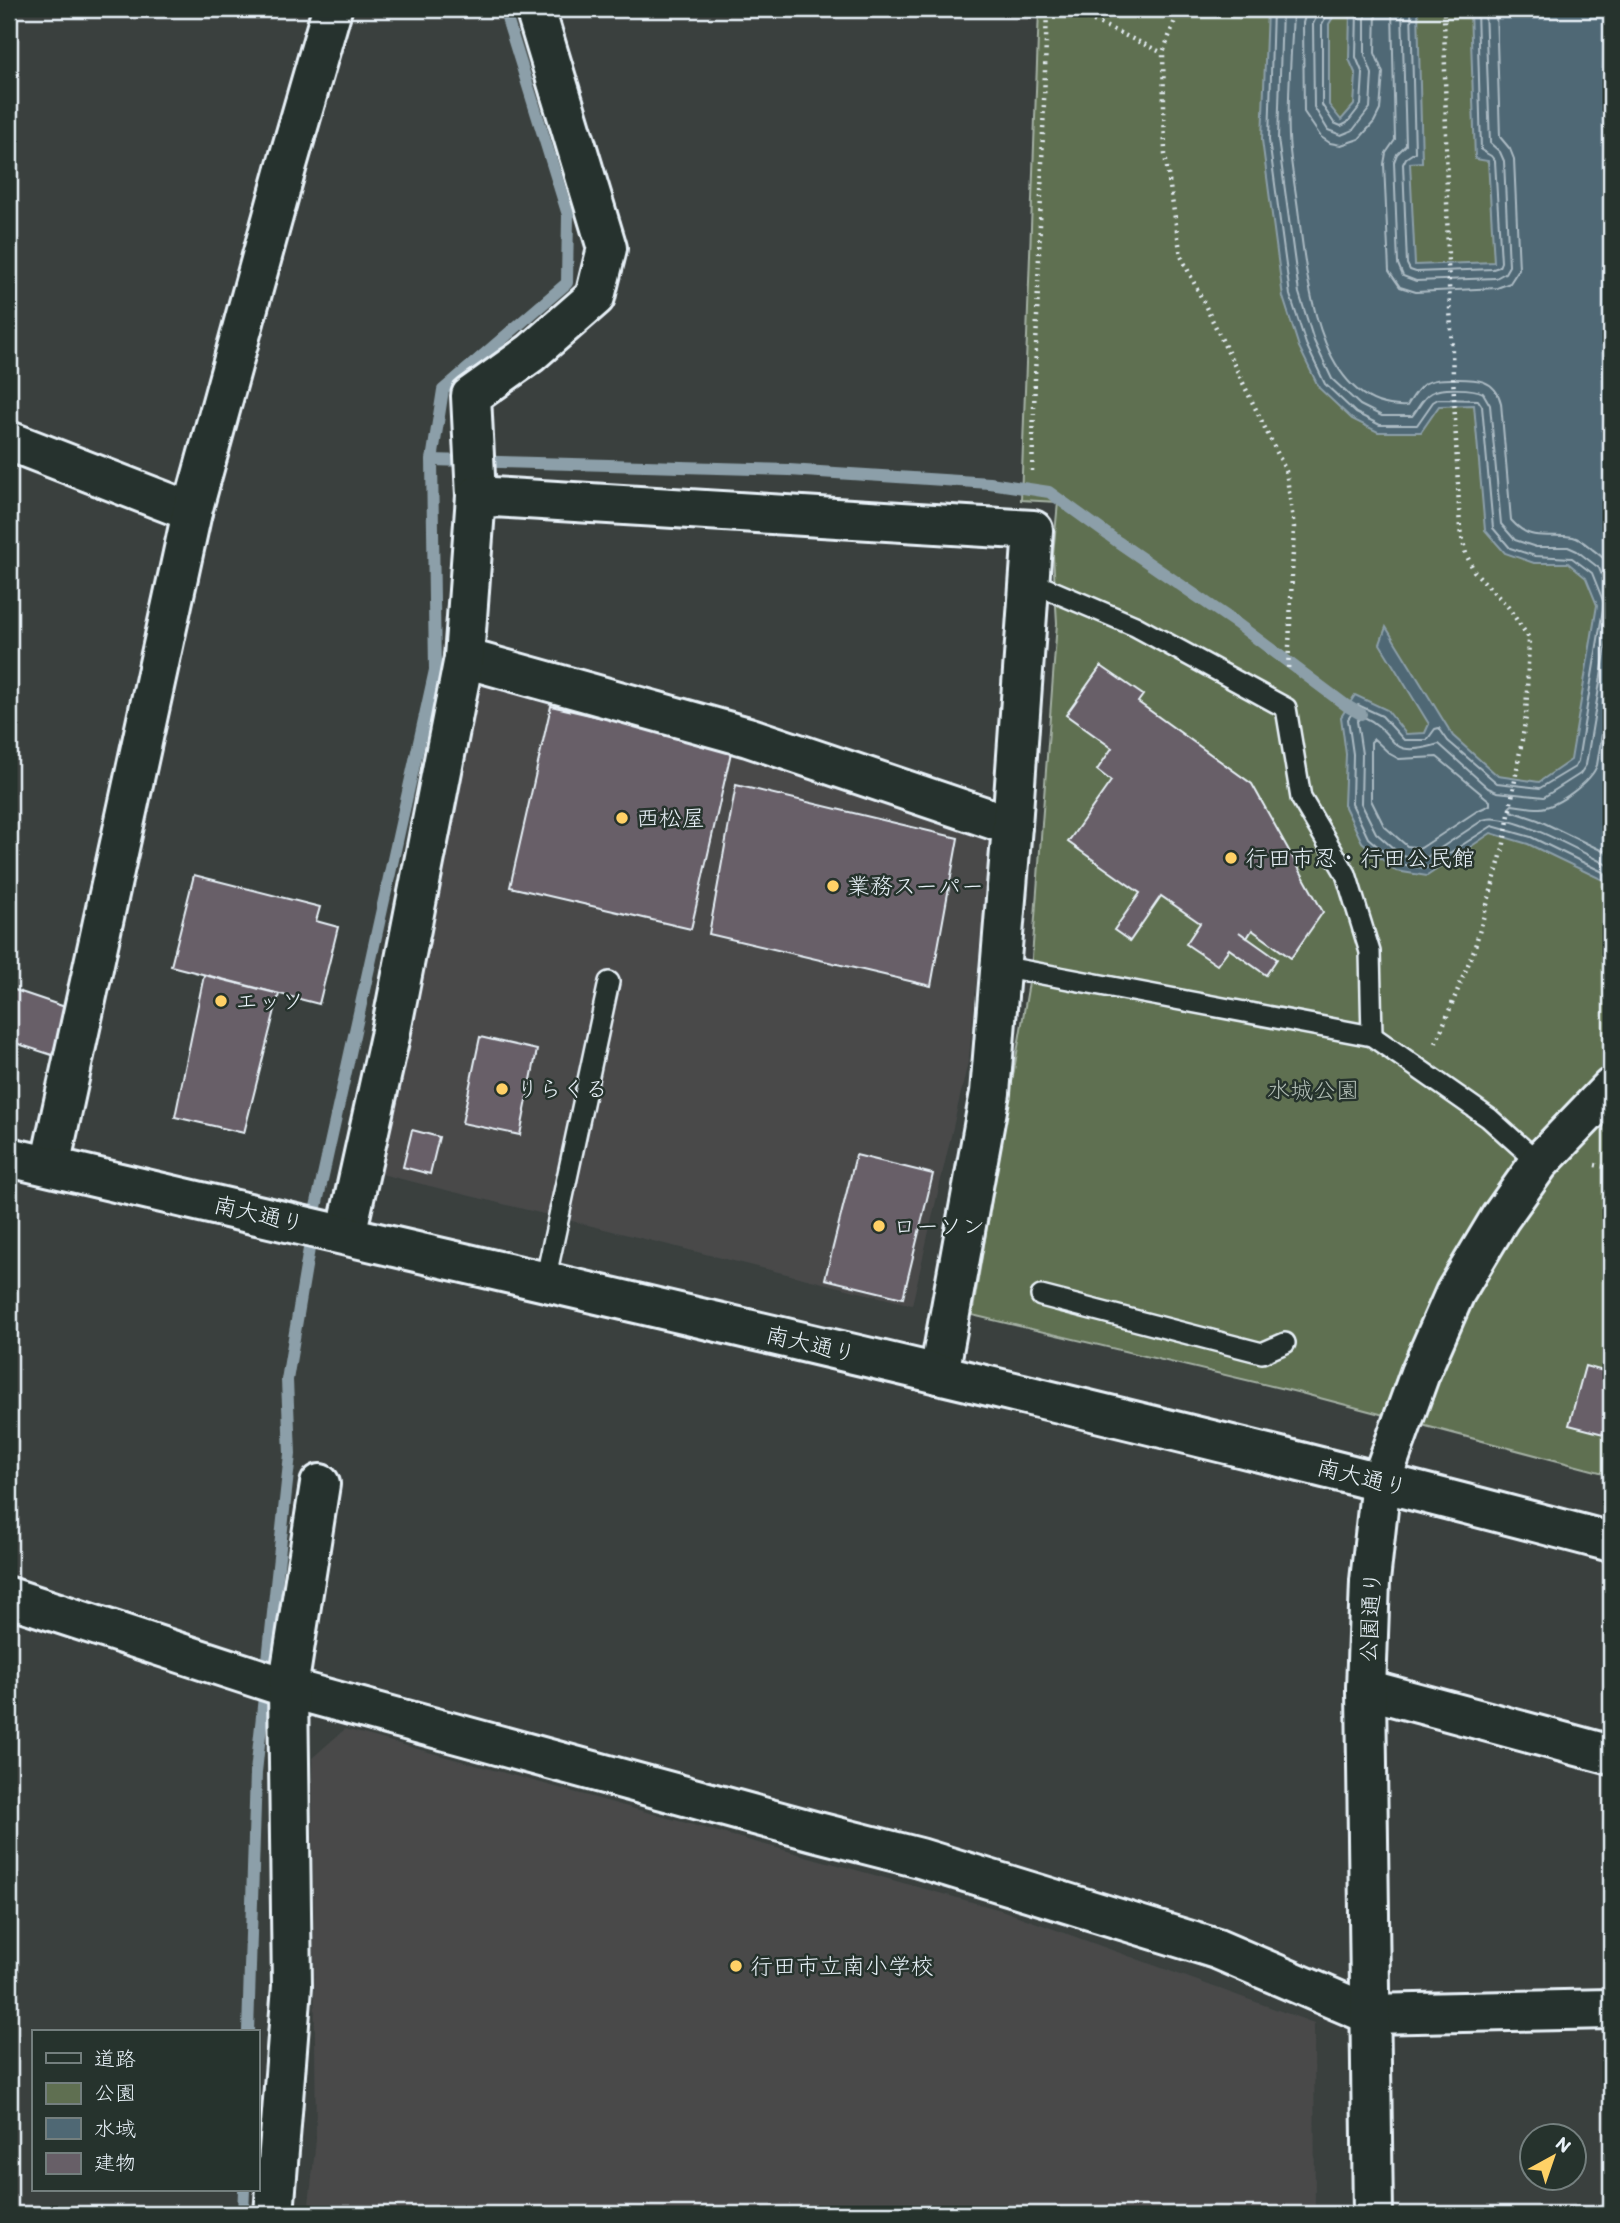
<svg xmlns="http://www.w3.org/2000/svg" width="1620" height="2223" font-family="Itim,'Klee One',sans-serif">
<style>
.built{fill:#48494a}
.green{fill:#5f6f51;stroke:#a4b0a4;stroke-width:2}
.water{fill:#4f6874;stroke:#8c9fa9;stroke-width:2}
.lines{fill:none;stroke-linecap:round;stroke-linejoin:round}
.shore{stroke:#abbac3;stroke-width:2}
.stream{stroke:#8c9fa9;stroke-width:12}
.building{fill:#675f67;stroke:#e8f1f8;stroke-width:2}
.service-casing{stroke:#e8f1f8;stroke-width:24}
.minor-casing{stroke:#e8f1f8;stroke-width:44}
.tertiary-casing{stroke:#e8f1f8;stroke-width:44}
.path{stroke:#e8f1f8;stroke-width:4.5;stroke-dasharray:2 5;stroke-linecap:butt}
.service{stroke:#26332d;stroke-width:19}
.minor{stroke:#26332d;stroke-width:38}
.tertiary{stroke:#26332d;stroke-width:38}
.poi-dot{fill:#ffd166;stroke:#26332d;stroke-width:2.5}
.labels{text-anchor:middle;stroke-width:5;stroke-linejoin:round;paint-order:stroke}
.poi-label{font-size:23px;fill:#e8f1f8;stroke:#26332d;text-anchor:start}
.park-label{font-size:23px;fill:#b1bdb5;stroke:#26332d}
.street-label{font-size:23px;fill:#e8f1f8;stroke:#26332d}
</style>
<rect width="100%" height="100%" fill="#3a403e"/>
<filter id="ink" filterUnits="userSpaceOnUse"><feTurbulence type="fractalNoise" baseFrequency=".0143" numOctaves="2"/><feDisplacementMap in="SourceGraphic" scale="14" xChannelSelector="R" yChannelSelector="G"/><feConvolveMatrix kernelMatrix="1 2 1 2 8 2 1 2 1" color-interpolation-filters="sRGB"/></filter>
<g filter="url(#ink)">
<!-- built -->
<g class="built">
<polygon points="473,684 744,746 991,838 969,1058 912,1305 381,1174"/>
<polygon points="345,1729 1001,1910 1314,2023 1315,2214 308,2214 316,2139 312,1758"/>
</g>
<!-- green -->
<polygon class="green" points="1039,9 1611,9 1611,1475 1297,1392 972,1315 1031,971 1057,623 1053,555 1058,502 1021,500"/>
<!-- water -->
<polygon class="water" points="1267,9 1338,9 1329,24 1329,105 1341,120 1354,105 1356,75 1349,59 1350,9 1418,9 1422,162 1410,163 1415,265 1494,262 1488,161 1475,159 1470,9 1611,9 1611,884 1528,844 1491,833 1427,876 1396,871 1362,842 1344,805 1346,754 1341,717 1355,695 1387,710 1406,734 1425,733 1429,724 1380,644 1386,627 1453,736 1498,776 1539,782 1571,760 1597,605 1586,578 1568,563 1534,563 1505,553 1485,530 1474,405 1439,406 1421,432 1378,432 1352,419 1319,388 1299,347 1283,297 1262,140"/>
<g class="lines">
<!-- shore -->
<g class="shore">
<polyline points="1273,9 1269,140 1290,295 1306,344 1325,384 1356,413 1380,425 1417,425 1433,402 1438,399 1478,400 1482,406 1493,528 1510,548 1535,556 1572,558 1592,573 1604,603 1578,761 1575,767 1540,788 1497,783 1448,741 1439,728 1435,729 1427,740 1404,740 1382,716 1358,705 1348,719 1353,754 1352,804 1368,838 1398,864 1426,868 1492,826 1531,837 1611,876"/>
<path d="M1282,9l-4,130 21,154 15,48 18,38 28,26 22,11h30c6,-7 11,-19 19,-23 9,-6 43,-5 52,0l7,12 11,119 14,16 21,7h32l9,4 22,17 12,30"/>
<path d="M1293,9c-1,42 -6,85 -4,128 1,26 7,53 10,80 8,62 20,194 108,189 5,-8 10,-17 17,-22 9,-5 18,-5 28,-5 21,0 43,-2 49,24l10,117c21,24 36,12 62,17 8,2 13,7 19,12 8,6 15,11 19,21"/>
<polyline points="1307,9 1303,23 1304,112 1321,137 1330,143 1341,145 1359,139 1374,122 1380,110 1383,73 1375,53 1376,9"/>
<polyline points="1320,9 1313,24 1314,107 1328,130 1341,135 1353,130 1370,108 1372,74 1365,55 1365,9"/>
<polyline points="1330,9 1322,24 1322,105 1334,123 1341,126 1347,123 1361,105 1363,74 1356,57 1357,9"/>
<polyline points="1392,9 1395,140 1386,153 1384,164 1389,271 1400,287 1416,292 1497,288 1510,283 1519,269 1514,159 1510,149 1500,137 1496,9"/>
<polyline points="1402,9 1406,145 1397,154 1394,162 1398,264 1403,276 1416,281 1496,278 1505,273 1509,266 1504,161 1500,152 1490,143 1485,9"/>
<polyline points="1411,9 1415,152 1406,158 1403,164 1407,264 1410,270 1416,272 1493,269 1499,267 1501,262 1495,161 1491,156 1481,150 1477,9"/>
<path d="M1611,617l-25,148 -6,9 -36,23 -47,-5 -9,-4 -49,-44c-56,17 -38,-11 -77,-28l-5,5 5,33 -1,49 15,30 26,23 22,3 59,-39c25,-10 103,34 128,47"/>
<path d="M1611,680l-14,85c-5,16 -40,42 -57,43 -9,0 -19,-2 -28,-3l-3,3 2,3 27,9 73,35"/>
<polygon points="1374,739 1390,754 1399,759 1437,757 1490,801 1490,805 1477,811 1421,848 1407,846 1384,826 1371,800 1371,742"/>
</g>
<!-- stream -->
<g class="stream">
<polyline points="432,460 789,470 990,483 1049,492 1118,542 1236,623 1347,706 1361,714"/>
<polyline points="248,2032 256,1772 290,1454 287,1380 316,1207 435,670 432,460 443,390 567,283 568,215 504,9"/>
<polyline points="243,2214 244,2190"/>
</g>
</g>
<!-- building -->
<g class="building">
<polygon points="1101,666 1143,695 1138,702 1252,784 1323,912 1291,958 1252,930 1247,938 1239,932 1277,959 1266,975 1229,949 1217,965 1186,944 1200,923 1161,896 1130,941 1114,930 1140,893 1068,842 1111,781 1097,770 1112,748 1066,715"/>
<polygon points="551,706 732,748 691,929 510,887"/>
<polygon points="736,785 958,838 931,986 709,934"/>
<polygon points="194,875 320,907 316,921 338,927 319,1004 171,966"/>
<polygon points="204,975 279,994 244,1133 175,1117"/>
<polygon points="9,988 68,1008 52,1055 9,1041"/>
<polygon points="480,1037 537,1050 520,1135 462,1123"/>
<polygon points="412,1130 439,1137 430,1174 403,1167"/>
<polygon points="856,1155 933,1174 903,1298 825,1279"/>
<polygon points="1585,1366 1611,1373 1611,1436 1569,1425"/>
</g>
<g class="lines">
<!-- service casing -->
<g class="service-casing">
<g id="service">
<polyline points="1029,581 1135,626 1286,708 1301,798 1346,874 1370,952 1372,1036"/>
<polyline points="1000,966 1372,1036 1489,1118 1539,1163"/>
<polyline points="545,1281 609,982"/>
<polyline points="1041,1296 1262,1353 1285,1343"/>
</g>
</g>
<!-- minor casing -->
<g class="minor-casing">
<g id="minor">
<polyline points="9,441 192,512"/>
<polyline points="476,496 471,396 531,353 595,297 607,248 535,9"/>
<polyline points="464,658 748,737 1012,826"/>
<polyline points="50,1166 192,512 287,165 332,9"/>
<polyline points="346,1235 390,1036 464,658 476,496 1033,530 1012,826 990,1093 939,1374"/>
<polyline points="9,1597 288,1688 814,1831 920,1858 1217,1949 1369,2014 1611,2009"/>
<polyline points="1366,1689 1611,1755"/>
<polyline points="274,2214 292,1986 288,1688 320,1484"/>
</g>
</g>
<!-- tertiary casing -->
<g class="tertiary-casing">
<g id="tertiary">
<path d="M9,1157c534,126 1071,244 1602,385"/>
<polyline points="1373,2214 1366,1689 1370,1581 1381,1481 1420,1373 1455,1293 1500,1218 1539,1163 1611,1088"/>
</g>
</g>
<!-- path -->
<g class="path">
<polyline points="1068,9 1163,53"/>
<polyline points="1179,9 1163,53 1165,155 1181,256 1286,471 1294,527 1288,671"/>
<polyline points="1032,471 1047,9"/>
<polyline points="1436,1043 1474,950 1503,849 1526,717 1529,638 1508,607 1474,571 1466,554 1460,530 1448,263 1444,9"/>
<polyline points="1595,1165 1611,1168"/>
</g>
<!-- service -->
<use href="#service" class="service"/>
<!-- minor -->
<use href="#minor" class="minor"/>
<!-- tertiary -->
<use href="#tertiary" class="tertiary"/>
</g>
</g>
<!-- markers -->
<g class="poi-dot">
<circle cx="622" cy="818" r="7"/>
<circle cx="1231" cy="858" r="7"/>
<circle cx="833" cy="886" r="7"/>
<circle cx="221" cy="1001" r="7"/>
<circle cx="502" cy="1089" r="7"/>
<circle cx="879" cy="1226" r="7"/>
<circle cx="736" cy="1966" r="7"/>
</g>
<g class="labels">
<!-- poi labels -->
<g class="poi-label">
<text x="636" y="826">西松屋</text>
<text x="1245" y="866">行田市忍・行田公民館</text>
<text x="847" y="894">業務スーパー</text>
<text x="235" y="1009">エッソ</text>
<text x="516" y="1097">りらくる</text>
<text x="893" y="1234">ローソン</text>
<text x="750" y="1974">行田市立南小学校</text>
</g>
<!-- park labels -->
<g class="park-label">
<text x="1313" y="1098">水城公園</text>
</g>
<!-- street labels -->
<g class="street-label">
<text transform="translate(259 1214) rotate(13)" y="8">南大通り</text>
<text transform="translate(811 1344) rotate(13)" y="8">南大通り</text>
<text transform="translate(1362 1477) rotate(14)" y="8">南大通り</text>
<text transform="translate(1370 1617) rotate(-87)" y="8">公園通り</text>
</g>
</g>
<!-- margin -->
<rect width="1620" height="2223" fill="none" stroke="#26332d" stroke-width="35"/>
<rect x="18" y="18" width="1585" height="2188" fill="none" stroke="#e8f1f8" stroke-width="2.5" filter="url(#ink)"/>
<!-- legend -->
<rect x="32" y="2030" width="228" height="161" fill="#26332d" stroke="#747f7e" stroke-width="2"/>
<rect x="46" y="2053" width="35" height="10" fill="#26332d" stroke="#747f7e" stroke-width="2"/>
<text x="94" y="2066" font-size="21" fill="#e8f1f8">道路</text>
<rect x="46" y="2083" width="35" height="21" fill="#5f6f51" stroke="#747f7e" stroke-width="2"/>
<text x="94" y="2100" font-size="21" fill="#e8f1f8">公園</text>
<rect x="46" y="2118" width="35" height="21" fill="#4f6874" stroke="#747f7e" stroke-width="2"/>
<text x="94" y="2136" font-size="21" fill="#e8f1f8">水域</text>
<rect x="46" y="2153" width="35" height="21" fill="#675f67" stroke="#747f7e" stroke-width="2"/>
<text x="94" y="2170" font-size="21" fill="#e8f1f8">建物</text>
<!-- north arrow -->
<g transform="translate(1553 2157) rotate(40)"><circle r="33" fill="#26332d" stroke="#747f7e" stroke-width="2"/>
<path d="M0-5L12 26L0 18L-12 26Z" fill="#ffd166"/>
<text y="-10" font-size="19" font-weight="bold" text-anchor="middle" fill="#e8f1f8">N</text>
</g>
</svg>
